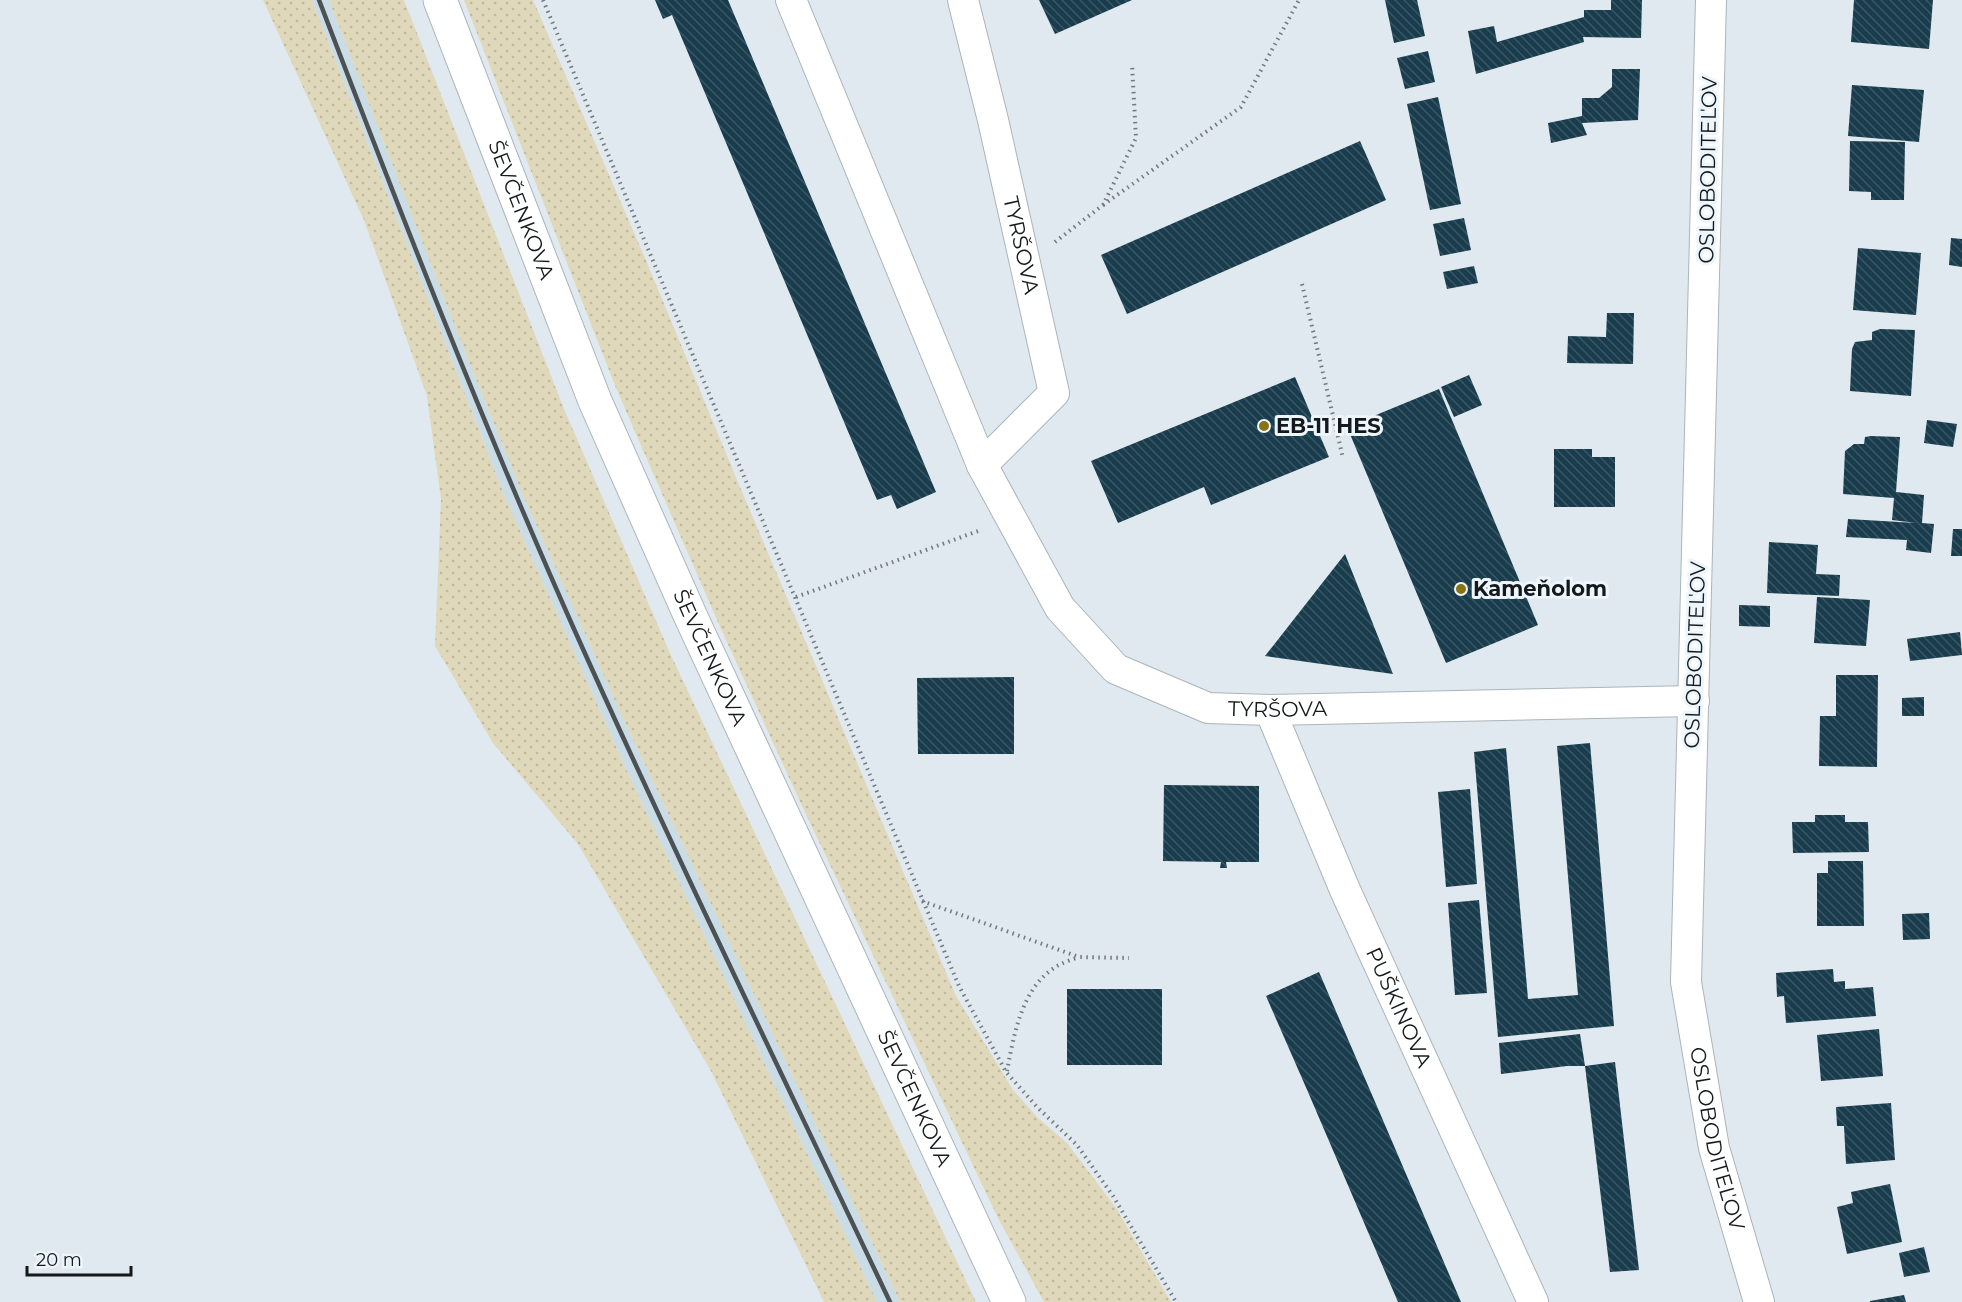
<svg xmlns="http://www.w3.org/2000/svg" width="1962" height="1302" font-family="Montserrat,sans-serif">
<style>
.built{fill:#cadce5}
.grass{fill:url(#grass-dots)}
.building{fill:url(#building-back-hatch)}
.lines{fill:none;stroke-linecap:round;stroke-linejoin:round}
.minor-casing{stroke:#abb5ba;stroke-width:32}
.secondary-casing{stroke:#abb5ba;stroke-width:35}
.path{stroke:#72797c;stroke-width:4;stroke-dasharray:1.5 4.5;stroke-linecap:butt}
.minor{stroke:#fff;stroke-width:30}
.secondary{stroke:#fff;stroke-width:33}
.rail{stroke:#4b5154;stroke-width:4.5}
.poi-dot{fill:#897315;stroke:#ecf6fc;stroke-width:2}
.labels{text-anchor:middle;stroke-width:6;stroke-linejoin:round;paint-order:stroke}
.street-label{font-size:21px;fill:#15191b;stroke:#ecf6fc}
.poi-label{font-size:21px;font-weight:bold;fill:#15191b;stroke:#ecf6fc;text-anchor:start}
</style>
<defs>
<pattern id="grass-dots" width="8" height="8" patternUnits="userSpaceOnUse" patternTransform="scale(1.5)"><rect width="8" height="8" fill="#e0d8ba"/><path d="M2 2h.1M6 6h.1" fill="none" stroke="#bfb99f" stroke-width="1.8" stroke-linecap="round"/></pattern>
<pattern id="building-back-hatch" width="6" height="6" patternUnits="userSpaceOnUse" patternTransform="scale(1.5)"><rect width="6" height="6" fill="#1a3d4e"/><path d="M-1 5l2 2M0 0l6 6M5-1l2 2" fill="none" stroke="#3a5664"/></pattern>
</defs>
<rect width="100%" height="100%" fill="#dfe9ef"/>
<!-- built -->
<polygon class="built" points="312,0 329,0 457,332 522,493 621,714 900,1302 877,1302 627,771 505,497"/>
<!-- grass -->
<g class="grass">
<polygon points="263,0 312,0 505,497 627,771 877,1302 824,1302 711,1071 578,844 493,743 435,646 441,499 427,396 364,220"/>
<polygon points="329,0 404,0 564,409 670,653 976,1302 900,1302 621,714 522,493 457,332"/>
<polygon points="464,0 533,0 645,258 740,487 956,996 1013,1090 1038,1118 1067,1143 1116,1208 1171,1302 1044,1302 998,1218 803,808 721,629 616,388"/>
</g>
<!-- building -->
<g class="building">
<polygon points="655,0 728,0 936,492 897,509 891,495 877,500 672,15 663,19"/>
<polygon points="1039,0 1132,0 1055,34"/>
<polygon points="1385,0 1417,0 1425,36 1394,43"/>
<polygon points="1611,0 1642,0 1641,38 1583,37 1584,42 1476,74 1468,31 1494,26 1497,42 1584,17 1584,10 1611,10"/>
<polygon points="1854,0 1933,0 1929,49 1851,42"/>
<polygon points="1428,51 1435,82 1405,89 1397,58"/>
<polygon points="1612,69 1640,69 1638,120 1582,123 1587,135 1551,143 1548,123 1582,116 1582,98 1599,98 1612,87"/>
<polygon points="1852,85 1924,90 1919,142 1848,136"/>
<polygon points="1438,97 1461,204 1430,210 1407,104"/>
<polygon points="1360,141 1386,200 1127,314 1101,255"/>
<polygon points="1850,141 1905,142 1904,200 1871,200 1871,192 1849,191"/>
<polygon points="1464,218 1471,250 1440,256 1433,224"/>
<polygon points="1951,238 1962,239 1962,267 1949,265"/>
<polygon points="1858,248 1921,253 1916,315 1853,310"/>
<polygon points="1474,266 1478,283 1447,289 1443,272"/>
<polygon points="1607,313 1634,313 1633,364 1567,363 1568,336 1606,337"/>
<polygon points="1880,329 1915,330 1911,396 1850,391 1852,349 1855,342 1872,340 1872,332"/>
<polygon points="1469,375 1482,405 1454,417 1441,387"/>
<polygon points="1295,377 1329,457 1211,505 1204,487 1118,523 1091,461"/>
<polygon points="1439,389 1538,625 1446,663 1347,427"/>
<polygon points="1927,420 1957,424 1953,447 1924,443"/>
<polygon points="1871,436 1900,437 1896,492 1924,495 1922,523 1934,524 1931,553 1906,550 1907,540 1846,537 1848,519 1916,523 1892,520 1894,498 1843,494 1845,451 1854,444 1864,444 1865,437"/>
<polygon points="1554,449 1592,449 1592,457 1615,457 1615,507 1554,507"/>
<polygon points="1953,529 1962,529 1962,556 1951,556"/>
<polygon points="1769,542 1818,545 1816,574 1840,575 1839,596 1767,593"/>
<polygon points="1345,554 1393,674 1265,656"/>
<polygon points="1817,597 1870,600 1866,646 1814,643"/>
<polygon points="1739,605 1770,606 1770,627 1739,626"/>
<polygon points="1960,632 1962,655 1910,661 1907,639"/>
<polygon points="1836,675 1878,675 1877,767 1819,766 1820,716 1836,716"/>
<polygon points="1014,677 1014,754 918,754 917,678"/>
<polygon points="1924,697 1924,716 1902,716 1902,698"/>
<polygon points="1590,743 1614,1026 1498,1037 1474,752 1506,748 1528,999 1578,995 1557,746"/>
<polygon points="1164,785 1259,786 1259,862 1226,862 1227,868 1220,868 1221,862 1163,861"/>
<polygon points="1470,789 1477,884 1446,887 1438,792"/>
<polygon points="1815,815 1845,815 1845,822 1868,822 1869,852 1793,853 1792,822 1815,822"/>
<polygon points="1828,861 1863,861 1864,926 1817,926 1817,873 1828,873"/>
<polygon points="1479,900 1487,993 1455,995 1448,903"/>
<polygon points="1929,913 1930,939 1903,940 1902,914"/>
<polygon points="1833,969 1834,982 1845,981 1845,989 1873,987 1876,1016 1786,1023 1784,996 1777,997 1776,973"/>
<polygon points="1319,972 1382,1118 1461,1302 1398,1302 1308,1092 1266,996"/>
<rect x="1067" y="989" width="95" height="76"/>
<polygon points="1879,1029 1883,1076 1821,1081 1817,1035"/>
<polygon points="1580,1034 1585,1066 1567,1066 1501,1074 1499,1043"/>
<polygon points="1615,1062 1639,1270 1610,1272 1585,1066"/>
<polygon points="1891,1103 1895,1160 1846,1164 1844,1126 1837,1126 1836,1107"/>
<polygon points="1890,1184 1902,1242 1847,1254 1837,1207 1853,1203 1851,1192"/>
<polygon points="1924,1247 1930,1272 1904,1277 1899,1253"/>
<polygon points="1904,1295 1906,1302 1870,1302 1870,1301"/>
</g>
<g class="lines">
<!-- minor casing -->
<g class="minor-casing">
<g id="minor">
<path id="s1" d="M791,0l191,465 78,143 56,61 92,39 62,2 424,-9"/>
<path id="s2" d="M963,0l30,120 61,273 -72,72"/>
<path id="s3" d="M1711,0l-25,982 28,166 45,154"/>
<path id="s4" d="M1270,710l75,180 188,412"/>
</g>
</g>
<!-- secondary casing -->
<g class="secondary-casing">
<g id="secondary">
<path id="s5" d="M440,0l155,401 95,214 319,687"/>
</g>
</g>
<!-- path -->
<g class="path">
<polyline points="543,0 959,986 1006,1072 1038,1108 1077,1145 1113,1196 1176,1302"/>
<polyline points="1103,205 1241,107 1299,0"/>
<polyline points="1055,242 1103,205 1136,138 1132,64"/>
<polyline points="1302,284 1343,458"/>
<polyline points="796,597 981,530"/>
<polyline points="922,901 1079,957 1129,958"/>
<path d="M1007,1071c7,-36 14,-81 47,-103 7,-5 17,-8 25,-11"/>
</g>
<!-- minor -->
<use href="#minor" class="minor"/>
<!-- secondary -->
<use href="#secondary" class="secondary"/>
<!-- rail -->
<path class="rail" d="M319,0c81,212 163,422 255,629 101,226 210,449 316,673"/>
</g>
<!-- markers -->
<g class="poi-dot">
<circle cx="1264" cy="426" r="6"/>
<circle cx="1461" cy="589" r="6"/>
</g>
<g class="labels">
<!-- street labels -->
<g class="street-label">
<text transform="translate(1708 170) rotate(-89)" y="7">OSLOBODITEĽOV</text>
<text dy="7" stroke="none"><textPath href="#s5" startOffset="225">ŠEVČENKOVA</textPath></text>
<text dy="7" stroke="none"><textPath href="#s2" startOffset="252">TYRŠOVA</textPath></text>
<text transform="translate(1695 655) rotate(-88)" y="7">OSLOBODITEĽOV</text>
<text dy="7" stroke="none"><textPath href="#s5" startOffset="711">ŠEVČENKOVA</textPath></text>
<text dy="7" stroke="none"><textPath href="#s1" startOffset="918">TYRŠOVA</textPath></text>
<text dy="7" stroke="none"><textPath href="#s4" startOffset="324">PUŠKINOVA</textPath></text>
<text dy="7" stroke="none"><textPath href="#s5" startOffset="1197">ŠEVČENKOVA</textPath></text>
<text dy="7" stroke="none"><textPath href="#s3" startOffset="1142">OSLOBODITEĽOV</textPath></text>
</g>
<!-- poi labels -->
<g class="poi-label">
<text x="1276" y="433">EB-11 HES</text>
<text x="1473" y="596">Kameňolom</text>
</g>
</g>
<!-- scale -->
<path d="M27 1266v9h104v-9" fill="none" stroke="#15191b" stroke-width="3"/>
<text x="36" y="1266" font-size="18" fill="#15191b" stroke="#ecf6fc" stroke-width="4.5" paint-order="stroke">20 m</text>
</svg>
